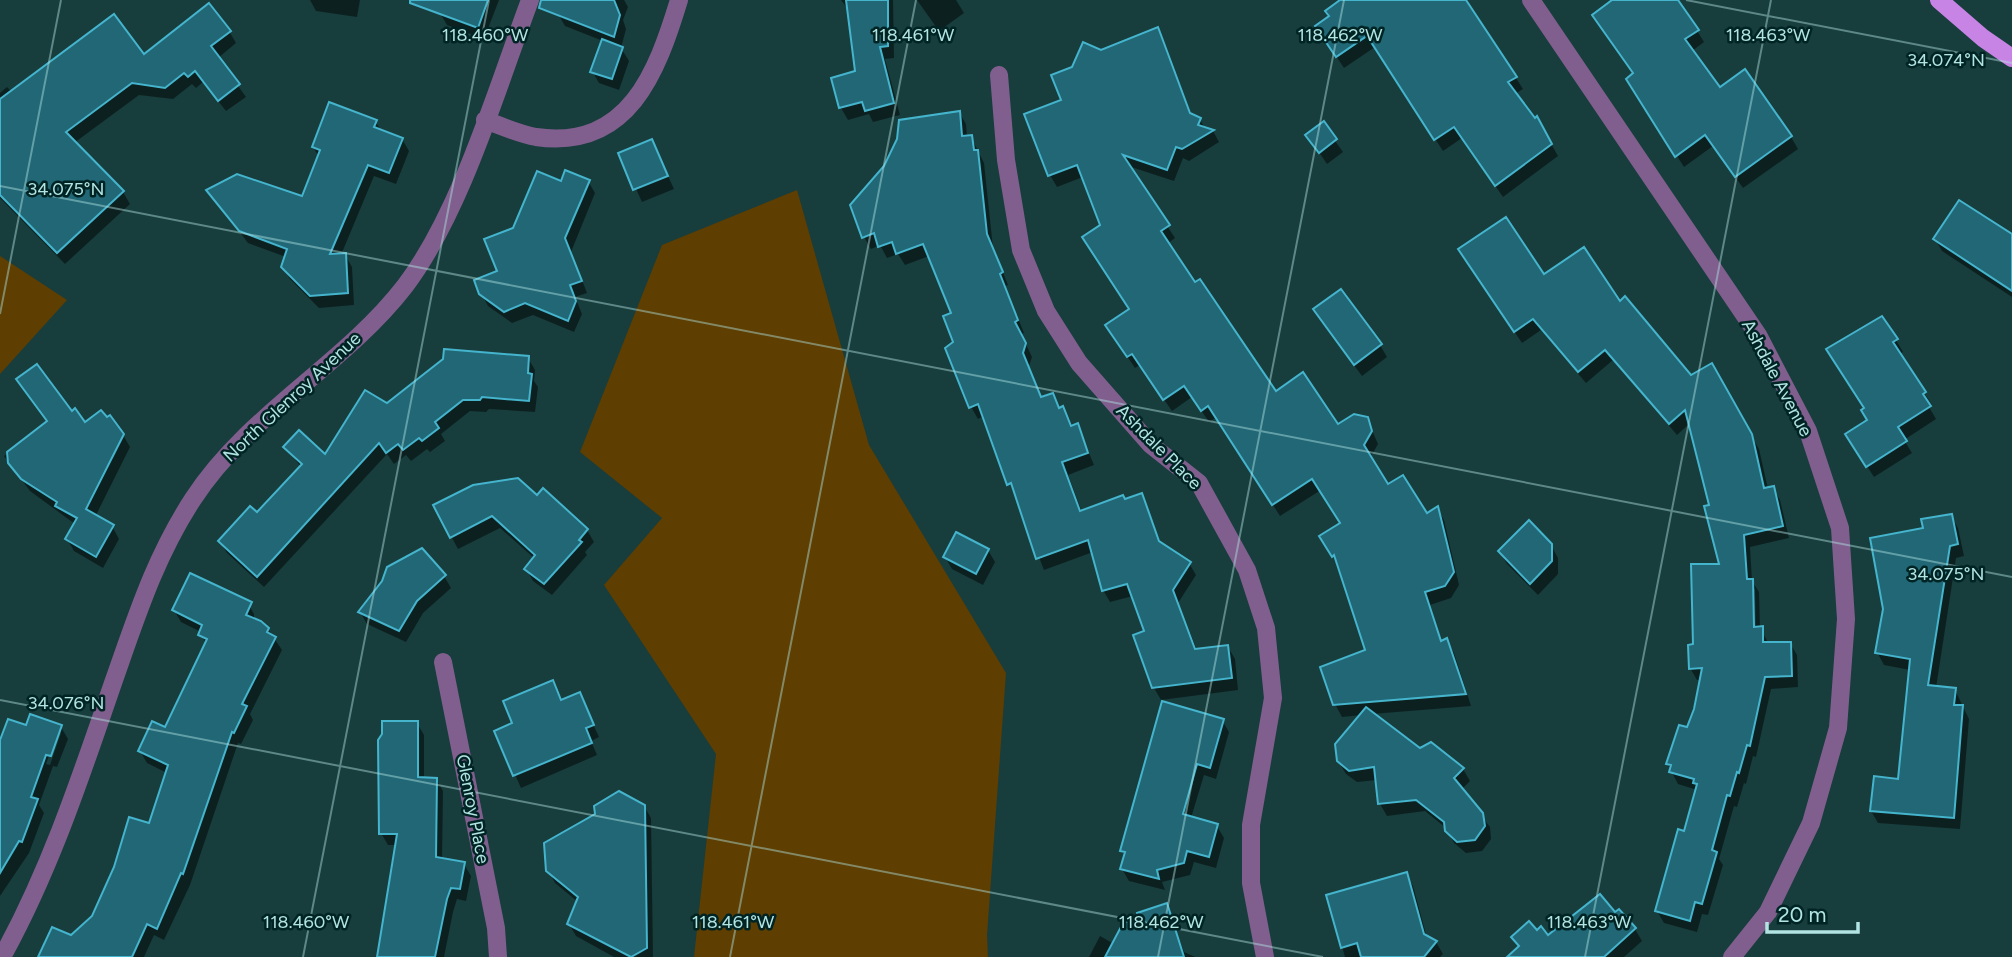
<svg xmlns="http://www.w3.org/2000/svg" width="2012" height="957" font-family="Figtree,sans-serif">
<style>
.green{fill:#5e3e01}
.shadow{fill:#0007;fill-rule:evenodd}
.building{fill:#216776;stroke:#45b4cd;stroke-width:2}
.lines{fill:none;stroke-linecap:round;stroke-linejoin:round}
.minor{stroke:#805f8e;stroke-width:18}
.major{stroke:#c884e5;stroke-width:18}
.ticks{fill:none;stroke:#b1e4e3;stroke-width:2;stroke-opacity:0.45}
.labels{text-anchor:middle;stroke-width:5;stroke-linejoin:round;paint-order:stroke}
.street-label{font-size:18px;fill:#b1e4e3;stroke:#002424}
.ticks-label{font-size:18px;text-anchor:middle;fill:#b1e4e3;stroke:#002424;stroke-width:5;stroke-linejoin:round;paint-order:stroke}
</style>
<rect width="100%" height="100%" fill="#183d3d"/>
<!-- green -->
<g class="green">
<polygon points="797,190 869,445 1006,673 987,935 988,957 694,957 716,754 604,585 662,518 580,452 662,245"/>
<polygon points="0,256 67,300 0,374"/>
</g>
<!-- shadow -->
<g class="shadow">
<polygon points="310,0 360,0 357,17 316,11"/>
<polygon points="445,0 499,0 484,39 447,25 440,13"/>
<polygon points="563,0 624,0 628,7 623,20 626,29 621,48 629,61 619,90 599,83 592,71 603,41 565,26 558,14"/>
<polygon points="841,0 893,0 894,58 885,59 900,115 873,122 869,114 848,120 841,108 833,80 857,73 850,12"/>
<polygon points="917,0 956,0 964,13 939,31"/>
<polygon points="1347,0 1394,0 1516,78 1523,89 1515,94 1537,119 1558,156 1503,197 1462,138 1443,151 1375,47 1344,68 1324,38 1331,17"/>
<polygon points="1615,0 1678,0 1704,42 1692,51 1720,90 1791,137 1798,149 1743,188 1713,146 1684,167 1635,91 1634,74"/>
<polygon points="1157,29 1192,116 1200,120 1205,128 1213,131 1219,142 1189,161 1183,158 1174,181 1128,166 1175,238 1167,244 1275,393 1337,427 1367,419 1378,444 1370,458 1387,487 1426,515 1437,508 1444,520 1459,585 1451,598 1430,605 1442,642 1447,641 1454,653 1471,706 1372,714 1420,750 1431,744 1463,769 1470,781 1461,790 1490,827 1491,839 1482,851 1466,853 1454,843 1446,828 1425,811 1387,816 1380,804 1377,780 1357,782 1346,774 1338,761 1362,715 1342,717 1335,704 1368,651 1341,568 1321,537 1342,524 1321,490 1280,516 1217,417 1209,422 1192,397 1172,411 1140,365 1135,368 1114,337 1131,310 1083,177 1057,187 1050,175 1063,101 1074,69 1101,52"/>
<polygon points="229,31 236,43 218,58 246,97 226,111 203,82 196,88 192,84 173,99 139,95 74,143 123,192 130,204 65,264 0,198 0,93 7,87 12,92"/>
<polygon points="959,112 966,124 967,137 971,137 984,163 993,248 1008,285 1005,286 1024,333 1021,334 1032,357 1029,366 1042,399 1052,395 1072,427 1077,425 1094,465 1068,475 1082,512 1141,495 1161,544 1189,563 1196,575 1178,603 1197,650 1228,647 1235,659 1238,690 1161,700 1154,688 1146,632 1133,596 1110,602 1103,590 1093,552 1044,570 984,416 978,419 971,407 953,314 929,256 905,265 898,254 887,258 880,245 871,249 864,237"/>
<polygon points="375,121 382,132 402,139 409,151 396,184 374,176 341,255 345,255 352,267 354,305 319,308 290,279 283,267 286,257 248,243 209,191 303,199 319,157 313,147"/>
<polygon points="1323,124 1343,152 1327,164 1308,136"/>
<polygon points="652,141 674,189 642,202 620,154"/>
<polygon points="588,181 595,193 571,252 587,293 575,297 582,314 574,332 533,315 512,323 488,306 481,293 499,272 514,229 562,183"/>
<polygon points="2012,236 2012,297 1942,251 1935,239"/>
<path d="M1467,261l77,15 75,27 71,74 21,-11 48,83 9,40 5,-1 7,12 9,38 -39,9 2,34 7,11 1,36 9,16 21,-1 7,12 1,32 -27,2 -15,68 -3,-1 -7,28 -2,-1 -7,24 -3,-1 -15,53 4,6 -15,50 -6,-1 -5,18 -33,-9 -7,-12 40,-121 -19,-6 -11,-21 29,-54 5,-29h-4l-7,-12 32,-103 -11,-59 -21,-83 -13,12 -64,-75 -27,23 -45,-53 -19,13zM1751,586l4,3 1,46 -3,1z"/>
<polygon points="1322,322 1380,345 1387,357 1362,376"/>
<polygon points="1896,340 1903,352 1899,354 1932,405 1929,407 1936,419 1904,440 1912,453 1874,477 1854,446 1870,420 1866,409 1836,362"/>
<polygon points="528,358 535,370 534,381 538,387 535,412 489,409 486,412 470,411 441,434 445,441 430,452 427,449 411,461 406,455 394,464 387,454 264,587 227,553 220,541 257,515 301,467 285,447 325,457 387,406"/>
<polygon points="18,380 85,424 123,435 130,447 95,517 112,526 119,539 103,568 74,551 67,539 75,524 30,491 4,456 48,423"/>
<polygon points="537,498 587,530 594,542 585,552 587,555 552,595 533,581 526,569 534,558 500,528 458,549 435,506"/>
<polygon points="1951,515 1958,528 1964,556 1956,558 1936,688 1955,690 1969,719 1960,829 1878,823 1871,811 1899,781 1910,670 1884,665 1877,652 1925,530"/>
<polygon points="1551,545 1558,558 1558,574 1538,595 1507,564 1500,552"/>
<polygon points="988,550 995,562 983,585 952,569 945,557"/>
<polygon points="444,576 451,588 423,613 406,642 367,624 360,612"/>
<polygon points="247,602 254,614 254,620 268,629 282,650 250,714 253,720 241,744 238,743 190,885 164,940 154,935 144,957 41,957 71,937 93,917 150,825 167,773 147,763 140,751 166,729 206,645 201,632 181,622 174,610"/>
<polygon points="552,683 562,702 579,694 599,737 591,741 597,755 521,788 496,732 514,724"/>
<polygon points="1222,720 1229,732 1216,779 1204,775 1191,818 1217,826 1224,838 1216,868 1194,862 1190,875 1162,882 1165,890 1129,881 1122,869 1125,857 1122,850"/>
<polygon points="417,723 424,735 424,779 436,779 443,791 442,859 464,864 471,876 466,901 457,899 453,912 444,957 379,957 397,845 388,845 381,833"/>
<path d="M27,727h34l7,12 -11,28 -4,-1 -14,39 5,8 -15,40 -29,43v-151zM57,733h4l-11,32 -4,-1z"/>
<polygon points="644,806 651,818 653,957 614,957 576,936 569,924 578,902 555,883 548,870"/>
<polygon points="1406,874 1413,886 1427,938 1436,942 1443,954 1440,957 1345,957 1328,897"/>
<polygon points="1166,906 1184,952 1195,957 1089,957 1100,936 1114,944"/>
<polygon points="1615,915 1635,929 1642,941 1624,957 1526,957 1513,938 1536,933 1548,937"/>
</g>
<!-- building -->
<g class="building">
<polygon points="410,0 488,0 478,28 410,3"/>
<polygon points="541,0 614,0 620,15 614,37 539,8"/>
<polygon points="846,0 888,0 888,46 880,47 894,103 865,111 862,102 839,108 831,78 855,71"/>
<polygon points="1340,0 1466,0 1517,77 1508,82 1535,118 1537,116 1552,144 1495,186 1454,127 1434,140 1367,36 1336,57 1315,26 1329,16 1325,11"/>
<polygon points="1612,0 1678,0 1699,30 1685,39 1720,87 1745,69 1792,136 1735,177 1705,135 1675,157 1626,79 1633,73 1592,15"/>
<polygon points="209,3 231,31 211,46 240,84 218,101 195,71 188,77 184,73 165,88 132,83 66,132 124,191 57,253 0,195 0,99 114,14 144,54"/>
<polygon points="1158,27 1190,113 1201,118 1198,125 1214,130 1182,149 1176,147 1167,170 1123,155 1170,225 1161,231 1195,282 1200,279 1276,391 1303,372 1338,424 1354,414 1368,417 1372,431 1364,445 1388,484 1403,475 1427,513 1438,506 1454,572 1445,586 1425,592 1441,641 1447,638 1466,694 1333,705 1320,667 1365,650 1334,555 1332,557 1319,536 1340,523 1312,479 1272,505 1208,406 1201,411 1184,386 1163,400 1132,354 1127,357 1105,325 1129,309 1082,237 1100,225 1077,165 1048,176 1024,114 1061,100 1051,75 1072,67 1083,42 1101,50"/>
<polygon points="602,39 623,47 612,79 590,72"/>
<polygon points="329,102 377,120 374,127 403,138 389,173 368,165 330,254 346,253 348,293 310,296 281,267 287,249 239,231 206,190 237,174 302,196 320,150 312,147"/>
<polygon points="960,111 962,136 972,135 974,150 978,150 987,234 1003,272 1000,274 1018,320 1015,322 1026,343 1023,353 1041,397 1053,393 1059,408 1063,406 1071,426 1078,423 1088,453 1062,462 1080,511 1123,495 1125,499 1142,493 1159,541 1191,562 1173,590 1195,649 1228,645 1232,678 1152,688 1133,635 1144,631 1127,584 1102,591 1088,540 1036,559 1011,483 1007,485 978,404 969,408 945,348 953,342 943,316 951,313 923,244 896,254 892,242 878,247 874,233 862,238 850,205 884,166 897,139 899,120"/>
<polygon points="1324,121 1337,139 1319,153 1305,135"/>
<polygon points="652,139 668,176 633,190 618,153"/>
<polygon points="565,170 590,180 565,238 582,281 570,285 576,301 568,321 525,303 504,312 479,294 474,280 497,271 484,239 513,228 537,171 561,181"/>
<polygon points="1959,200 2012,234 2012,291 1933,239"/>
<polygon points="1506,217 1544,274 1584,247 1620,301 1625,296 1691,375 1712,363 1752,434 1764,488 1774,486 1783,526 1744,535 1747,579 1753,579 1754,627 1763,626 1763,642 1791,642 1792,676 1765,677 1750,746 1747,745 1739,773 1737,772 1730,796 1727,795 1712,850 1717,852 1702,904 1695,902 1690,921 1655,911 1678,829 1684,831 1697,784 1693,783 1694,779 1669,772 1671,765 1666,764 1679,725 1687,727 1694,709 1702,668 1689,669 1688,645 1693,644 1691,564 1719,564 1704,506 1709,505 1685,410 1669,424 1605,350 1578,372 1533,319 1514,332 1458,249"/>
<polygon points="1341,289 1382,344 1354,365 1313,309"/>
<polygon points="1882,316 1898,339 1893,342 1926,392 1923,394 1931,406 1898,427 1907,441 1866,467 1845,434 1867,420 1861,410 1864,408 1826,349"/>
<polygon points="444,349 529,356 528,373 532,374 529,401 482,397 480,400 463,400 435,422 439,428 422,441 419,438 403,450 398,444 386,453 379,443 257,577 218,541 250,506 257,512 302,464 283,447 299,430 325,454 365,390 387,403 443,359"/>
<polygon points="37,364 72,411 75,408 85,422 101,410 107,417 110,415 124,434 86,509 114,525 96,557 65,539 77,518 55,506 57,502 21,479 8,463 7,452 47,421 16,379"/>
<polygon points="518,478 537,495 543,488 588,529 579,540 582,542 544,584 524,569 535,555 492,516 450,538 433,505 473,485"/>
<polygon points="1952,514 1958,544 1950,546 1928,685 1956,688 1954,705 1963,705 1954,818 1870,811 1874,776 1898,779 1910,659 1875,653 1883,609 1870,538 1923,528 1921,519"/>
<polygon points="1529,520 1552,544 1552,561 1530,584 1498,551"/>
<polygon points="956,532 989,549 976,574 943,557"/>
<polygon points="422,548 446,575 417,601 399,631 358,612 382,581 387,567"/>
<polygon points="190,573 252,602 246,615 261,621 269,628 267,632 276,637 242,704 247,706 234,733 232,732 183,874 181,873 157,929 147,924 132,957 38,957 52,927 71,935 92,916 114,867 129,817 149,823 168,765 138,751 152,721 165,727 207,639 198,635 202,625 172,610"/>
<polygon points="553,680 561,700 580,692 594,725 586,728 592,743 513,776 494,731 512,723 503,701"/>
<polygon points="1162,701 1224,719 1210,768 1197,764 1183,814 1218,824 1209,857 1187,851 1184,863 1157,870 1159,879 1120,869 1125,852 1120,851"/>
<polygon points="1366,707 1420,748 1431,742 1464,768 1454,778 1483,813 1485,826 1475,840 1457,842 1445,831 1444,822 1416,800 1378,804 1374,767 1349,771 1337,761 1335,744"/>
<polygon points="30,714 62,725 51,756 46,755 31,797 38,799 22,842 19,841 0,873 0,740 8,719 26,725"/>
<polygon points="382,721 418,721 418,777 437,778 436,857 465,862 460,889 451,888 447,899 435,957 377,957 397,834 379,834 378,740 382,734"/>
<polygon points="619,791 645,805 647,948 631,957 567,924 578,897 546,871 544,843 595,814 594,806"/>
<polygon points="1407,872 1424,934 1437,941 1424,957 1361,957 1357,943 1341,948 1326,895"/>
<polygon points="1600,894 1615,912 1619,909 1636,928 1604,957 1507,957 1519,946 1511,937 1529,921 1537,930 1541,926 1548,935"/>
<polygon points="1167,903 1184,957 1105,957 1123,923 1138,918 1137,913"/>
</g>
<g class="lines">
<!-- minor -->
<g class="minor">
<polyline points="1531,0 1758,335 1808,431 1840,528 1846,619 1838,728 1811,823 1768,912 1732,957"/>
<polyline points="999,75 1006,160 1021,250 1046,311 1079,363 1151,445 1199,483 1247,570 1266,628 1273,698 1251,825 1251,883 1265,957"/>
<path d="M485,120c16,6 34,14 51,17 93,13 121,-65 143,-137"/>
<polyline points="443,662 496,928 498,957"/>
<path d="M2,957c48,-87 79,-181 111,-274 23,-65 42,-126 80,-184 55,-85 151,-134 212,-213 56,-74 92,-198 125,-286"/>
</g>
<!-- major -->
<polyline class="major" points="1939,0 1983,38 2012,58"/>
</g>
<!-- ticks -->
<path class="ticks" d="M1686,0l326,63M0,186l2012,391M0,314l61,-314M0,700l1323,257M303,957l186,-957M730,957l186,-957M1158,957l186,-957M1585,957l186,-957"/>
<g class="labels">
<!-- street labels -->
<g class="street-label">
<text transform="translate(1777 378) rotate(62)" y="6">Ashdale Avenue</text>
<text transform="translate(292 397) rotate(-43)" y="6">North Glenroy Avenue</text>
<text transform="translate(1159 447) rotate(45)" y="6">Ashdale Place</text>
<text transform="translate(473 809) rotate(79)" y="6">Glenroy Place</text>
</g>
</g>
<g class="ticks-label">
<text x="485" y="41">118.460°W</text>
<text x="913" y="41">118.461°W</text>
<text x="1340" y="41">118.462°W</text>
<text x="1768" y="41">118.463°W</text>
<text x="1946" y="66">34.074°N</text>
<text x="66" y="195">34.075°N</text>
<text x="1946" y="580">34.075°N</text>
<text x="66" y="709">34.076°N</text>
<text x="306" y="928">118.460°W</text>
<text x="733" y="928">118.461°W</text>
<text x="1161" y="928">118.462°W</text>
<text x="1589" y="928">118.463°W</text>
</g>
<!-- scale -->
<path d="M1767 922v10h91v-10" fill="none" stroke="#b1e4e3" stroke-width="3.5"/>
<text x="1778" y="922" font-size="21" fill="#b1e4e3" stroke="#002424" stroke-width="5" paint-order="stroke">20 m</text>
</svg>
